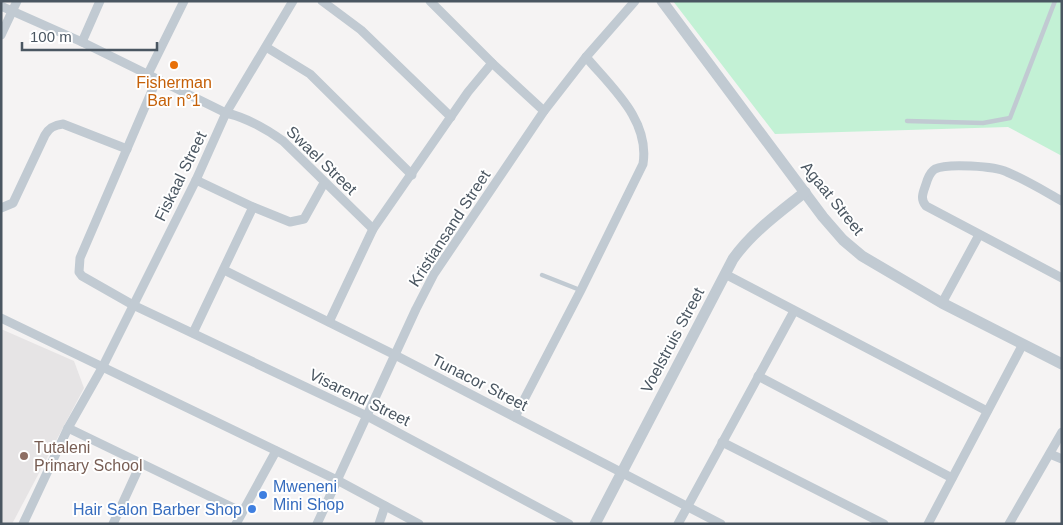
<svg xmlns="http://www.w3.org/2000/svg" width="1063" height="525" font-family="Arial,sans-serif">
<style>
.education{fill:#e6e4e5}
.green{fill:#c3f1d5}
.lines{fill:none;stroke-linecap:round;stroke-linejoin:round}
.service{stroke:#c1cad2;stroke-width:4.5}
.minor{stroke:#c1cad2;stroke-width:9}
.tertiary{stroke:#c1cad2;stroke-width:11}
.food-dot{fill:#e8710a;stroke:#fff;stroke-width:2}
.education-dot{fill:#8d6e63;stroke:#fff;stroke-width:2}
.shop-dot{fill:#3f7fe0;stroke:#fff;stroke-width:2}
.labels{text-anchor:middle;stroke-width:4;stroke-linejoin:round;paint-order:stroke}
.food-label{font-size:16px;fill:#c56008;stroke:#fff}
.street-label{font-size:16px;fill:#4a5661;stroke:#fff}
.education-label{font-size:16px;fill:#785e54;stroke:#fff;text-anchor:start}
.shop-label{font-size:16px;fill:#366cbe;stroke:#fff;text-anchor:start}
</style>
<rect width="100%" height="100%" fill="#f5f3f3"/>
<!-- education -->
<polygon class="education" points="1,329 74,361 84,388 12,524 1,524"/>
<!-- green -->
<polygon class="green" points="673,1 1062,1 1062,156 1008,127 775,134"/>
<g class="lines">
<!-- service -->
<g class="service">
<polyline points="907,121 983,123 1010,118 1055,1"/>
<polyline points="542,275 580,290"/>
</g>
<!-- minor -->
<g class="minor">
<polyline points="322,1 361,30 451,117"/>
<polyline points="430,1 492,63 544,111"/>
<path d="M1,6l81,36 144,71c22,5 39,15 57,28l90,88"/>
<polyline points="1,35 17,1"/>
<polyline points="82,42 100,1"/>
<polyline points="266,47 310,74 412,175"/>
<polyline points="148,74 184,1"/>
<polyline points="157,79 80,258 79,272 82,276 133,305 367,416 569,524"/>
<polyline points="196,180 253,207 290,222 304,219 324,183"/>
<path d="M1062,201c-18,-10 -36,-21 -55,-29 -12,-6 -60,-9 -72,-3 -5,3 -6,7 -8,12 -3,10 -8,17 -1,25l136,72"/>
<path d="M1,208l12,-5 32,-68c4,-7 9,-10 18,-11l64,25"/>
<polyline points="224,270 395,355 721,524"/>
<polyline points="725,274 987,411"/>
<polyline points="942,303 979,235"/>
<polyline points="1,318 337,480 419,524"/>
<polyline points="329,322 373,229 468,92 492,63"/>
<polyline points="193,333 253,207"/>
<polyline points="758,376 952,478"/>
<path d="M515,417l66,-127 62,-126c7,-44 -31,-76 -57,-107"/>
<polyline points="68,428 242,512"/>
<polyline points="722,442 884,524"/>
<polyline points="1050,454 1062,459"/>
<polyline points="23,524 68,428 102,368 196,180 226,113 293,1"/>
<polyline points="113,524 141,463"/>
<polyline points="236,524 276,451"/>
<polyline points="317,524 416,309 434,274 544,111 586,57 635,1"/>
<polyline points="379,524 385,506"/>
<polyline points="678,524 794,311"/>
<polyline points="928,524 1023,344"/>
<polyline points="1009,524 1062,432"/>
</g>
<!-- tertiary -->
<g class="tertiary">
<polyline points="662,1 823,217 843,240 862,256 942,303 1062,364"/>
<path d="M595,524l138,-265c19,-27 46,-46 72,-67"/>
</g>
</g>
<!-- markers -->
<circle class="food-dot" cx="174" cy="65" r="5"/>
<circle class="education-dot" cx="24" cy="456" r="5"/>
<g class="shop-dot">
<circle cx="263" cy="495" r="5"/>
<circle cx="252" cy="509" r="5"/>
</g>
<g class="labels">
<!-- food labels -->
<g class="food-label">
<text x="174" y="88">Fisherman<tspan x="174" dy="18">Bar n°1</tspan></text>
</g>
<!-- street labels -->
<g class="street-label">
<text transform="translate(322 160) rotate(44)" y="6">Swael Street</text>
<text transform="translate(180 176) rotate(-64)" y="6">Fiskaal Street</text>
<text transform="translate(833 198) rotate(51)" y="6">Agaat Street</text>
<text transform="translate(449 228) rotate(-57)" y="6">Kristiansand Street</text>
<text transform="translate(672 340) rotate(-62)" y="6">Voelstruis Street</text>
<text transform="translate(480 382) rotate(27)" y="6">Tunacor Street</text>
<text transform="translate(360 397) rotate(26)" y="6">Visarend Street</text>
</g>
<!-- education labels -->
<g class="education-label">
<text x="34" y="453">Tutaleni<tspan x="34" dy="18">Primary School</tspan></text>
</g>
<!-- shop labels -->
<g class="shop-label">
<text x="273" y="492">Mweneni<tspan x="273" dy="18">Mini Shop</tspan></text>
<text x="242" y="515" text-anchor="end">Hair Salon Barber Shop</text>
</g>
</g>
<!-- border -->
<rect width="1063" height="525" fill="none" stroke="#4a5661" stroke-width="5"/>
<!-- scale -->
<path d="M22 42v8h135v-8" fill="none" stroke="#4a5661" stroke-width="2.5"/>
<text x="30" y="42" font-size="15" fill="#4a5661" stroke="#ffffff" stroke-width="4" paint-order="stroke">100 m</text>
</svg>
